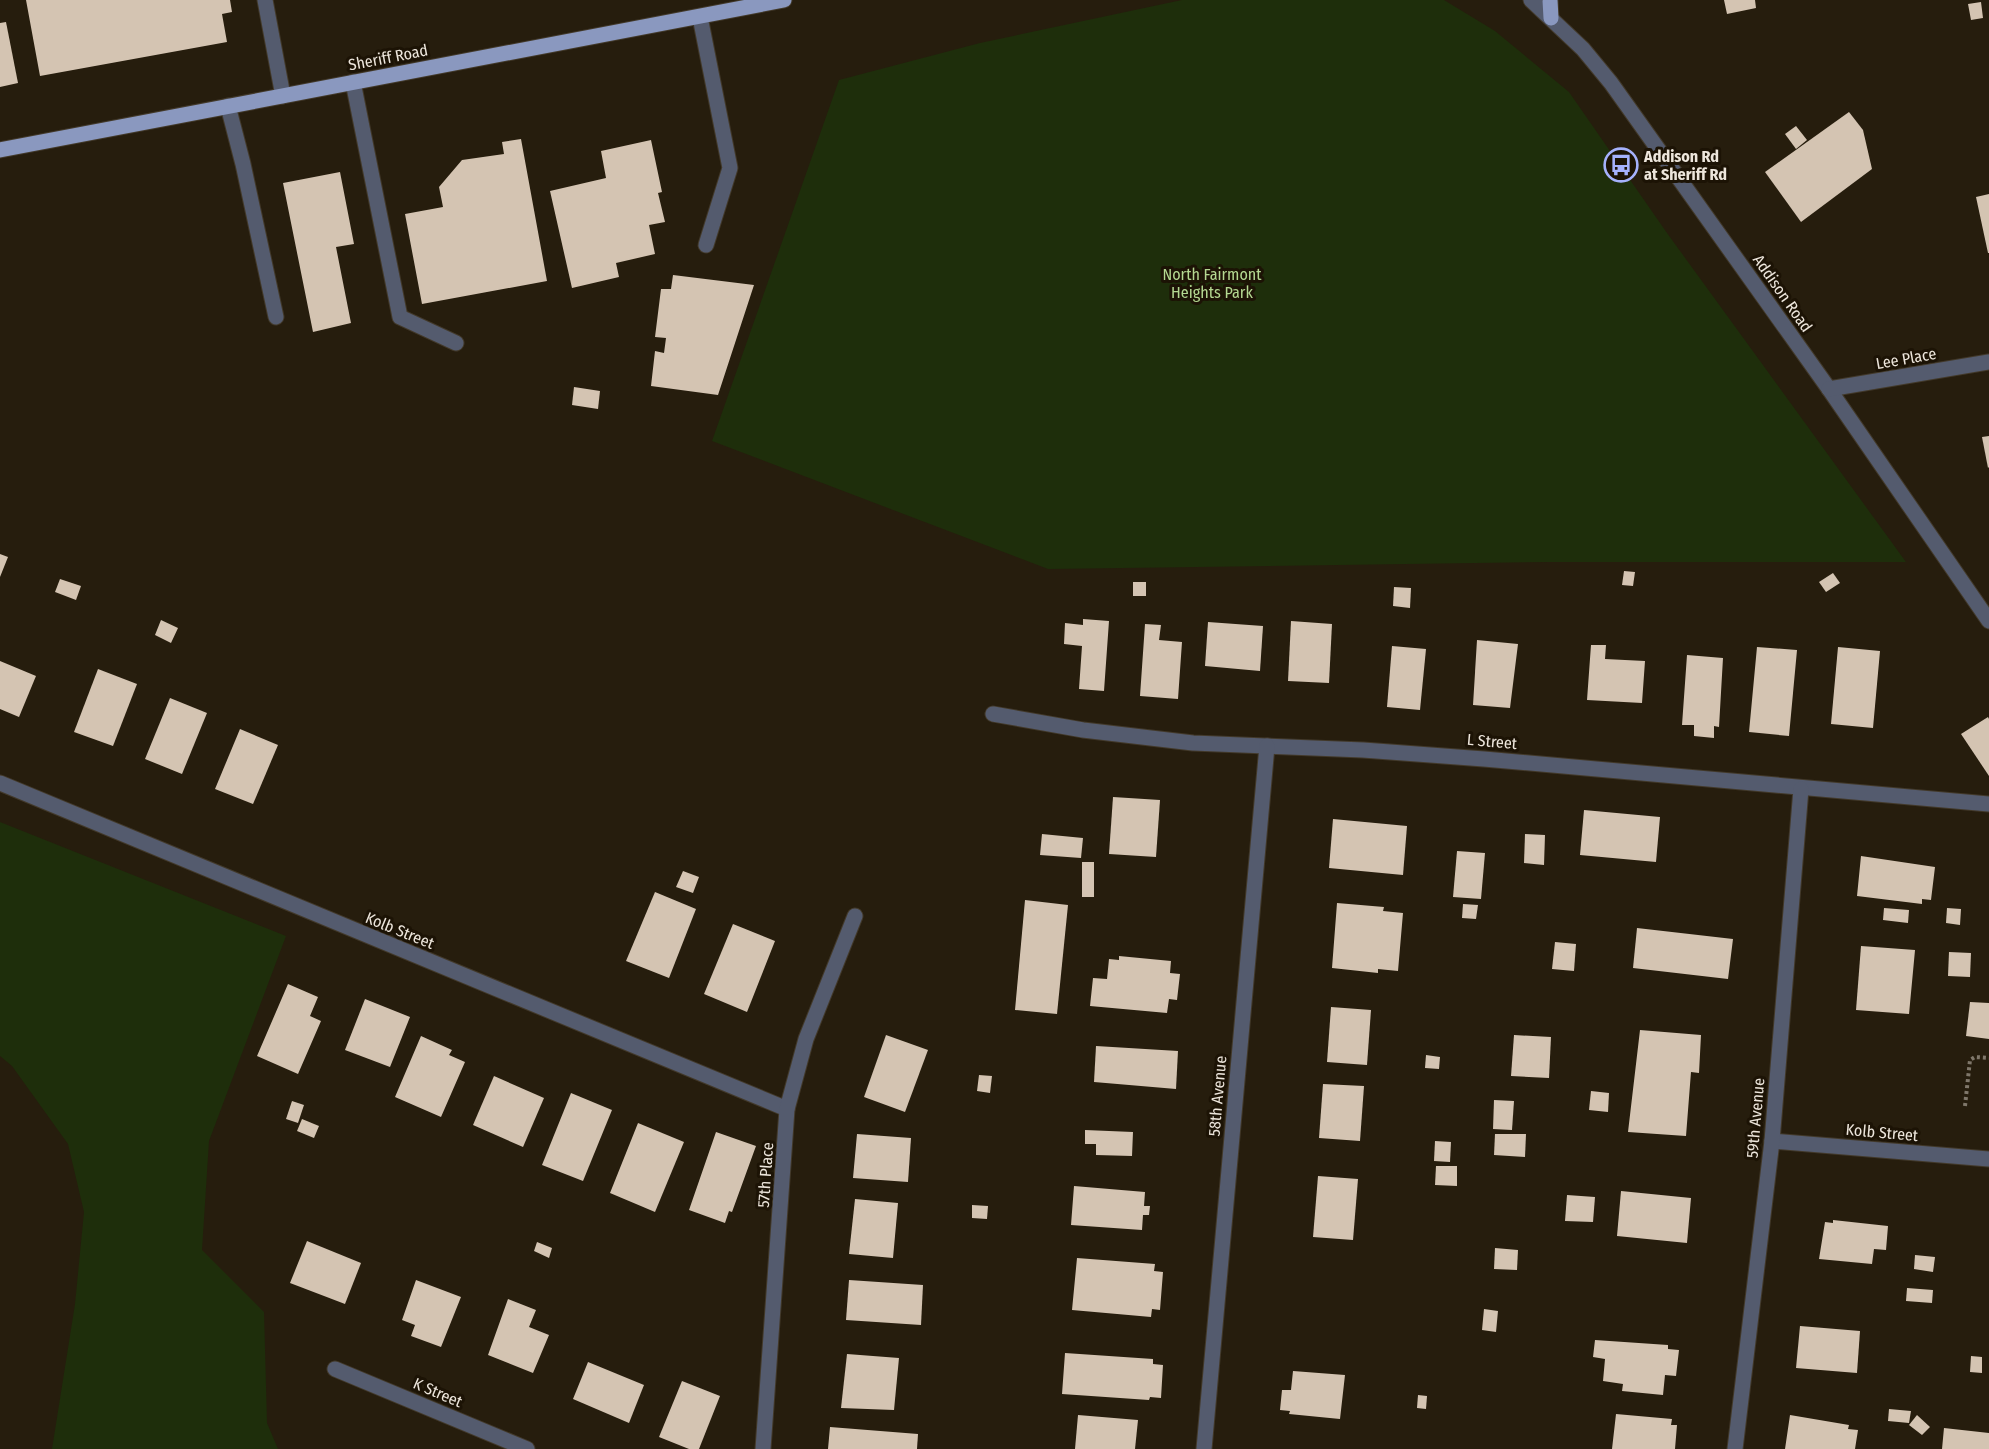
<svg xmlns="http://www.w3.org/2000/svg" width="1989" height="1449" font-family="'Fira Sans Condensed',sans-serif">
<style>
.green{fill:#1e2e0b}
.building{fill:#d4c4b2}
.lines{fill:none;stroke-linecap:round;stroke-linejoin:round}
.minor-casing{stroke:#42392a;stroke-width:17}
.major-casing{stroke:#42392a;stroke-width:17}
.path{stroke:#7f776a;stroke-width:4;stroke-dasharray:3 3;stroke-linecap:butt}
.minor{stroke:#545b6e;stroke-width:15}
.major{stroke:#8a98bf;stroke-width:15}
.labels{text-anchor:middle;stroke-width:6;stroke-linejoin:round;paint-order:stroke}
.street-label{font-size:16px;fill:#ede6dc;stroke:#1c1305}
.poi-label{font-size:16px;font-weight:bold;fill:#ede6dc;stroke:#1c1305;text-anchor:start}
.park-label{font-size:16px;fill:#b4d891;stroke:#1c1305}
</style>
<rect width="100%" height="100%" fill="#261d0d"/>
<!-- green -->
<g class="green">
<polygon points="1182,0 1444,0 1495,31 1569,92 1667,233 1906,562 1550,562 1048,569 712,441 839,80 980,43"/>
<polygon points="0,822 286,936 209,1141 202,1250 264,1312 267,1423 278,1449 52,1449 75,1304 84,1212 68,1144 12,1066 0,1056"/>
</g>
<!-- building -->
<g class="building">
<polygon points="26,0 230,0 232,12 222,14 227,42 40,76"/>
<polygon points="1724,0 1755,0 1756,8 1727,14"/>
<polygon points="1981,2 1983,18 1971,20 1968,4"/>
<polygon points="6,22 18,83 0,87 0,23"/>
<polygon points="1849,112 1863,130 1872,169 1801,222 1765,172"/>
<polygon points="1796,126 1807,140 1796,149 1785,134"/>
<polygon points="521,139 547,281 422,304 405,214 443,207 439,187 462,160 504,154 502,142"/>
<polygon points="651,140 662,192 658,193 665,222 649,225 655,254 616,263 619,277 572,288 550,191 606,178 601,151"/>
<polygon points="340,172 354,244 336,247 351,323 313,332 283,183"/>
<polygon points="1989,194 1989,253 1988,253 1976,197"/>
<polygon points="673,275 754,285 718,395 651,386 655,351 664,353 666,338 655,337 661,289 671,289"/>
<polygon points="574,387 600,391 598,409 572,405"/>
<polygon points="1989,436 1989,467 1988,468 1982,437"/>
<polygon points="0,554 8,557 0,577"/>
<polygon points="1624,571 1635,572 1633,586 1622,585"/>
<polygon points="1833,573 1840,583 1826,592 1819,582"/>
<polygon points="60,579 81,586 76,600 55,592"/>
<rect x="1133" y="582" width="13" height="14"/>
<polygon points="1394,587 1411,588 1410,608 1393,606"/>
<polygon points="1083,619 1109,621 1104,691 1079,689 1082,646 1064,644 1065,623 1083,625"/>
<polygon points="161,620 178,628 171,643 155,635"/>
<polygon points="1291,621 1332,624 1329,683 1288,681"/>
<polygon points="1208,622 1263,626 1260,671 1205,666"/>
<polygon points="1145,624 1161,625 1159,640 1182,642 1178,699 1140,696"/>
<polygon points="1477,640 1518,644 1510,708 1473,705"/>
<polygon points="1591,645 1606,645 1605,659 1645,661 1642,703 1587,700"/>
<polygon points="1392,646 1426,649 1420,710 1387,707"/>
<polygon points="1757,647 1797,650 1789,736 1749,732"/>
<polygon points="1838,647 1880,651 1873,728 1831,724"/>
<polygon points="1687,655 1723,658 1719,727 1714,726 1714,738 1694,736 1694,725 1682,725"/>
<polygon points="0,661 36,676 19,717 0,709"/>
<polygon points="98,669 137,684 113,746 74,732"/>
<polygon points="170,698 207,713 182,774 145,759"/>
<polygon points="1988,717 1989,719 1989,776 1961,734"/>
<polygon points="240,729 278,745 253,804 215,789"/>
<polygon points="1113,797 1160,800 1156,857 1109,854"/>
<polygon points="1584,810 1660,817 1656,862 1580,855"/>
<polygon points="1333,819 1407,826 1403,875 1329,868"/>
<polygon points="1042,834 1083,838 1081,858 1040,855"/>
<polygon points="1525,834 1545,835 1544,865 1524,863"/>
<polygon points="1457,851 1485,853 1481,899 1453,897"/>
<polygon points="1861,856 1935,867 1931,900 1922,899 1922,904 1857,896"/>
<rect x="1082" y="862" width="12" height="35"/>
<polygon points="683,871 699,877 693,893 676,887"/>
<polygon points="655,892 696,909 669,978 626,961"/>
<polygon points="1025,900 1068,905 1057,1014 1015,1010"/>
<polygon points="1337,903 1384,907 1383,911 1403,913 1398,971 1378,969 1378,973 1332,968"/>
<polygon points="1463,904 1478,905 1476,919 1462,918"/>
<polygon points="1884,908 1909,910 1908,923 1883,920"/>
<polygon points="1947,908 1961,909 1960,925 1946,923"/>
<polygon points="733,924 775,941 747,1012 704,994"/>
<polygon points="1637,928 1733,939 1728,979 1633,968"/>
<polygon points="1555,942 1576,944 1574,971 1552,969"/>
<polygon points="1861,946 1915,950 1909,1014 1856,1010"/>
<polygon points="1949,952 1971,953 1970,977 1948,976"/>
<polygon points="1119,956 1171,961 1170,973 1180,974 1177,1000 1169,999 1167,1013 1090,1006 1093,978 1107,979 1109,959 1119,960"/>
<polygon points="288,984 318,997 310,1016 321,1021 298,1074 257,1056"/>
<polygon points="365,999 410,1017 390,1067 345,1050"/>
<polygon points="1970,1002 1989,1003 1989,1039 1966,1036"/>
<polygon points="1331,1007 1371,1010 1367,1065 1327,1062"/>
<polygon points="1640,1030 1701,1035 1699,1073 1691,1072 1686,1136 1628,1132"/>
<polygon points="886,1035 928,1050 905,1112 864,1097"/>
<polygon points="1514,1035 1551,1037 1549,1078 1511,1076"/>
<polygon points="421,1036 452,1050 449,1055 465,1062 441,1117 395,1097"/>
<polygon points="1096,1046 1178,1051 1176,1089 1094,1082"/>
<polygon points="1426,1055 1440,1057 1439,1069 1425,1068"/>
<polygon points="979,1075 992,1076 990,1093 977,1091"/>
<polygon points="494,1076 544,1098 523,1147 473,1125"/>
<polygon points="1323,1084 1364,1086 1360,1141 1319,1138"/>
<polygon points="1591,1091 1609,1093 1608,1112 1589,1110"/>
<polygon points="571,1093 612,1110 583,1181 542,1165"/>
<polygon points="1494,1100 1514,1101 1512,1130 1493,1129"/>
<polygon points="292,1101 304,1105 298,1123 286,1119"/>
<polygon points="302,1119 319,1126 314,1138 297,1131"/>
<polygon points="638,1123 684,1142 655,1212 610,1193"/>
<polygon points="1085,1130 1133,1132 1132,1156 1096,1155 1096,1144 1085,1144"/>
<polygon points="716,1132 756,1146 732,1212 729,1211 725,1223 689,1210"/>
<polygon points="857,1134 911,1138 908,1182 853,1178"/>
<polygon points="1495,1134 1526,1134 1525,1157 1494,1155"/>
<polygon points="1435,1141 1451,1142 1450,1162 1434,1161"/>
<polygon points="1436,1166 1457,1166 1457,1186 1435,1185"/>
<polygon points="1318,1176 1358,1179 1353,1240 1313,1237"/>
<polygon points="1074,1186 1145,1192 1144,1206 1150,1206 1149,1215 1143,1215 1142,1230 1071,1225"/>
<polygon points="1621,1191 1691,1198 1687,1243 1617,1236"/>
<polygon points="1567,1195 1595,1197 1593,1222 1565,1221"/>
<polygon points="855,1199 898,1203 893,1258 849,1254"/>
<polygon points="972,1205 988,1206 987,1219 972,1218"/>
<polygon points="1833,1220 1888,1226 1886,1250 1874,1249 1872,1264 1819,1259 1825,1222 1833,1223"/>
<polygon points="307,1241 361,1263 345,1304 290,1283"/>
<polygon points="537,1242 552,1248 549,1258 534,1251"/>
<polygon points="1495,1248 1518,1250 1517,1270 1494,1269"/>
<polygon points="1915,1255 1935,1257 1933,1272 1914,1269"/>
<polygon points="1077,1258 1155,1264 1154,1271 1163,1272 1160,1310 1152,1309 1151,1317 1072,1310"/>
<polygon points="416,1280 461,1297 441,1347 411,1336 415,1325 402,1320"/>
<polygon points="849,1280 923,1285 921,1325 846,1320"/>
<polygon points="1907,1288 1933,1290 1932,1303 1906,1301"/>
<polygon points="508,1299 536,1310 529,1327 549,1335 533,1373 488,1355"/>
<polygon points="1484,1309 1498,1311 1496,1332 1482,1330"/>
<polygon points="1800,1326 1860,1331 1857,1373 1796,1368"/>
<polygon points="1595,1340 1668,1345 1668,1349 1679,1350 1676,1376 1665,1375 1663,1395 1622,1391 1623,1384 1603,1381 1605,1359 1593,1357"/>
<polygon points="1065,1353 1153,1359 1153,1364 1163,1365 1161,1398 1150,1397 1149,1400 1062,1394"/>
<polygon points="847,1354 899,1358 894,1410 841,1408"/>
<polygon points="1971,1356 1982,1357 1982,1373 1970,1372"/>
<polygon points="588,1362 644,1385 629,1423 573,1399"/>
<polygon points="1293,1371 1345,1375 1340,1419 1289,1414 1290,1411 1280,1410 1282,1390 1291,1390"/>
<polygon points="682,1381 720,1396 699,1449 689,1449 659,1437"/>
<polygon points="1418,1395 1427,1396 1426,1409 1417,1408"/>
<polygon points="1889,1409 1911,1411 1909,1423 1888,1421"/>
<polygon points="1616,1414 1672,1419 1671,1425 1677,1425 1675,1449 1612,1449"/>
<polygon points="1078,1415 1138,1420 1135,1449 1075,1449"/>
<polygon points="1790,1415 1849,1425 1848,1429 1858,1430 1855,1449 1785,1449"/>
<polygon points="1917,1415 1930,1427 1922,1435 1909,1425"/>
<polygon points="830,1427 918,1434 917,1449 828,1449"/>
<polygon points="1944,1428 1989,1433 1989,1449 1942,1449"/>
</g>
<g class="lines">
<!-- minor casing -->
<g class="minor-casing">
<g id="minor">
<polyline points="265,0 283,96"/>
<polyline points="1531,0 1583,49 1611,83 1829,389 1989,621"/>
<polyline points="700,17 730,168 706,245"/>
<polyline points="353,82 400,317 456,343"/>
<polyline points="228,106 243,164 276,317"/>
<polyline points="1829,389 1989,362"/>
<polyline points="993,714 1083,730 1193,743 1363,750 1484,759 1989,804"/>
<polyline points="0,783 787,1109"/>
<polyline points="1772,1141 1989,1159"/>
<polyline points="335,1369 527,1449"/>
<polyline points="763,1449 787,1109 806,1039 855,916"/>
<polyline points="1204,1449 1267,746"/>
<polyline points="1735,1449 1772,1141 1801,789"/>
</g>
</g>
<!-- major casing -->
<g class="major-casing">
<g id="major">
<polyline points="1550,0 1551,18"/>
<polyline points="0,150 784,0"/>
</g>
</g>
<!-- path -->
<polyline class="path" points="1965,1106 1970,1060 1975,1057 1989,1058"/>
<!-- minor -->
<use href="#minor" class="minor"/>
<!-- major -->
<use href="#major" class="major"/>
</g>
<!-- icons -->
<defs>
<g id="bus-ring" transform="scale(1.725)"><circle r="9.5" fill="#1c1305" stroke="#a5b1fc" stroke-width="1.5"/><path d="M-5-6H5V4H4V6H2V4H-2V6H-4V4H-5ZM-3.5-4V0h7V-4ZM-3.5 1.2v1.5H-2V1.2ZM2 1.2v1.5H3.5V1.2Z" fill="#a5b1fc"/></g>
</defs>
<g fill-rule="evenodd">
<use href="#bus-ring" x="1621" y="165"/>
</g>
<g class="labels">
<!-- street labels -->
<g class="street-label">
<text transform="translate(388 57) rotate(-11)" y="6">Sheriff Road</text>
<text transform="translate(1783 293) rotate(55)" y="6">Addison Road</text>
<text transform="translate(1906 358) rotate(-10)" y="6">Lee Place</text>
<text transform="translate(1492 741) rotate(5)" y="6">L Street</text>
<text transform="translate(400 930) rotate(22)" y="6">Kolb Street</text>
<text transform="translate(1217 1096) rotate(-85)" y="6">58th Avenue</text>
<text transform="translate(1755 1118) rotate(-85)" y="6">59th Avenue</text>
<text transform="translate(1882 1132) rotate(5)" y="6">Kolb Street</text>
<text transform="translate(765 1175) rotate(-86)" y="6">57th Place</text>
<text transform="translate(438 1392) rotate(23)" y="6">K Street</text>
</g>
<!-- poi labels -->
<g class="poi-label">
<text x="1644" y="162">Addison Rd<tspan x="1644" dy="18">at Sheriff Rd</tspan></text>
</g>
<!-- park labels -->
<g class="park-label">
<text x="1212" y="280">North Fairmont<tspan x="1212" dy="18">Heights Park</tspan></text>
</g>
</g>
</svg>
